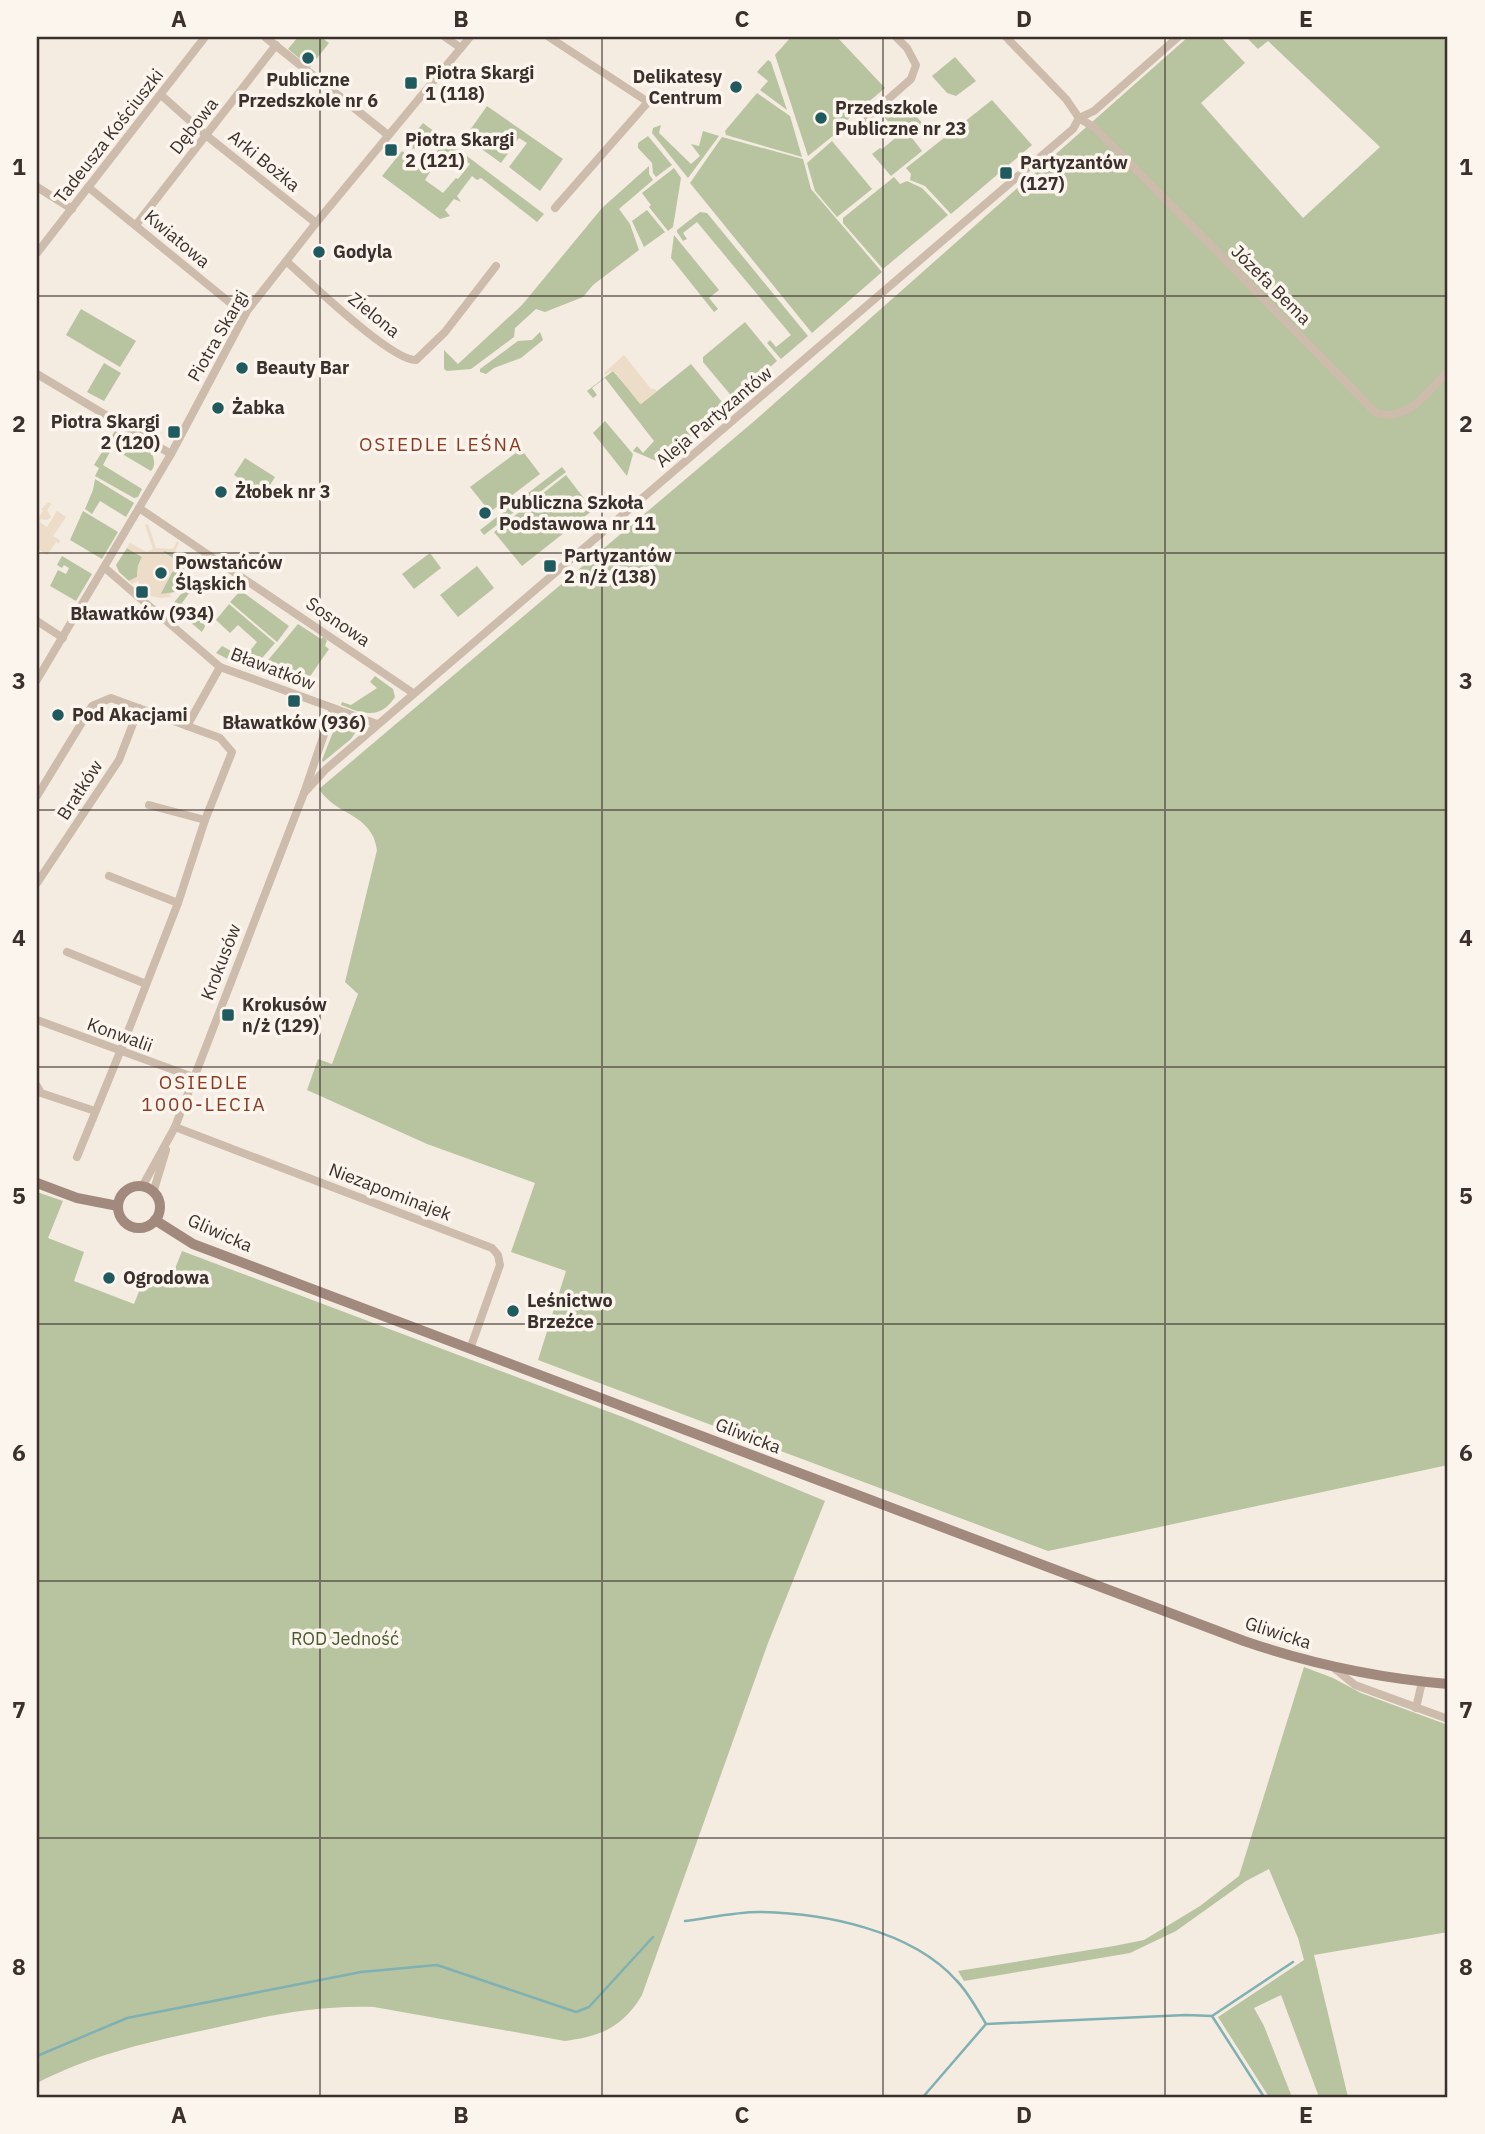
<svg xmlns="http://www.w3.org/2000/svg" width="1485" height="2134" font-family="'IBM Plex Sans',sans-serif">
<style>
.green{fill:#b8c4a0}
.plaza{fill:#ecdcc8}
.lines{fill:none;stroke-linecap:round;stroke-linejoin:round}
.stream{stroke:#7fb0b2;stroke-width:2.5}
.minor{stroke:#cdbbac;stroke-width:8}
.secondary{stroke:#a18a7d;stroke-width:10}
.grid{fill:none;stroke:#3b302b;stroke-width:2;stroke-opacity:0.55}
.poi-dot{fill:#1f5a5e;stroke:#fbf5ee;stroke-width:2.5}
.labels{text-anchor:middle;stroke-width:7;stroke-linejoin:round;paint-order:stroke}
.poi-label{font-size:18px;font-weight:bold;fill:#3b302b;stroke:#fbf5ee;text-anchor:start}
.street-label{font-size:18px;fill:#3b302b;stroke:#fbf5ee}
.park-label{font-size:18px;fill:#4a5a2e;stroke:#fbf5ee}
.neighbourhood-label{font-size:19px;letter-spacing:2px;fill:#8c3b22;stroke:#fbf5ee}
.neatline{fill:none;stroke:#3b302b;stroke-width:2.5}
.grid-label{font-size:23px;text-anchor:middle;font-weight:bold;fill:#3b302b}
</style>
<rect width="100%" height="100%" fill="#f4ebe1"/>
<!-- green -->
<g class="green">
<polygon points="298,37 321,37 329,43 310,67 288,49"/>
<polygon points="791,37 837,37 885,88 834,131 834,135 808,156 775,55"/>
<path d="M1188,37h33l24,26 -44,40 102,115 77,-71 -112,-106 -10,8 -12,-12h191l11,4v1424l-400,86 -510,-191 28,-89 -55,-19 24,-69 -108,-39 -120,-54 11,-31 14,5 26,-70 -13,-12 32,-132c-5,-37 -41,-34 -58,-61l433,-366z"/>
<polygon points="955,57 976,81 956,96 947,93 932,76"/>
<polygon points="768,60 771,62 787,110 760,90 768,81 757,72"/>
<polygon points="757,93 790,116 802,157 726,135 725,131"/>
<polygon points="992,100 1032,145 951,214 925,186 910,180 911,174 906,168"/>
<polygon points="487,106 563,159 540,191 509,167 527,143 519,138 501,163 465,137"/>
<polygon points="908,107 924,125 912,138 922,151 891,176 872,154 880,148 882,149 899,135 881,113 887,108 893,115 898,116"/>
<polygon points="423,123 544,214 537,222 481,178 477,180 472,176 457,196 461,202 454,199 445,210 450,216 440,219 382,176 402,151 430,172 425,180 443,193 456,178 458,179 470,164 462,158 457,165 448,166 434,156 440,147 426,137 418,147 413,149 406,144"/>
<polygon points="661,125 659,133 691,164 700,156 691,144 699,146 703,131 719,136 688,178 652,133 653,128"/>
<polygon points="648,136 672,165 656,177 653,173 652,163 638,148 638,143"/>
<polygon points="722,137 803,159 811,189 882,272 812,333 690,183"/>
<polygon points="832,141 872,189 837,217 815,191 807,163"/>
<polygon points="649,166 649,174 653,180 619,209 630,224 639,250 593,285 583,297 545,312 536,309 515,328 514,337 471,369 447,371 444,369 444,350 458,364 522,305 602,208"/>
<polygon points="674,168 681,178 673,227 668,231 649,207 651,205 642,193"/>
<polygon points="894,177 900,184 907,181 922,188 948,215 883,269 843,223 843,218"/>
<polygon points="647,210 665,232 644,247 632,221"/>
<polygon points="700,212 707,213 808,336 781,359 767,343 770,340 776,347 791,335 697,222 683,233 687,239 683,241 677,232 677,230"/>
<polygon points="674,235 719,290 709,298 718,309 714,312 671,258"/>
<polygon points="81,309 136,341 120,367 66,335"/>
<polygon points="745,322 777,361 734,399 703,362 703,357"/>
<polygon points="540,332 543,340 521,358 494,368 486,374 480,372 480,369 518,341 532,340"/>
<polygon points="104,363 121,373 104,401 87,392"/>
<polygon points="691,364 726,407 661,463 633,451 637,446 643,453 654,441 605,378 592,388 597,395 593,398 587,391 613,371 641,404"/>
<polygon points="605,421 633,454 627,476 593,433"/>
<path d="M115,431l37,22c2,7 4,13 -1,18l-39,-23 -9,17 39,24 -4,8 -4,1 -39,-22 4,-8 -5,-3z"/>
<polygon points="521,449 540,474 490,512 470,487"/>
<polygon points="245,458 275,477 264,495 234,475"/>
<polygon points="562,467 566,472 484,535 480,530"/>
<polygon points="566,475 593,510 522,566 494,532"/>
<polygon points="95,479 134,503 126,517 100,501 92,514 85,509 93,490"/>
<polygon points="83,511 118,532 102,559 70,540"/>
<polygon points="127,548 142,557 138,566 137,577 129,581 119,572 116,565"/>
<path d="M164,551c15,2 20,12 22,27l-11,14 -15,3 18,-34 -15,-9z"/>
<polygon points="430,553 441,568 414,589 402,574"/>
<polygon points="62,556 92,574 76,601 50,586 58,570 66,574 69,568 64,565 62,568 57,565"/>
<polygon points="477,566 494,588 458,617 440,595"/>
<polygon points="249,586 244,593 289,626 277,642 230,602 244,587"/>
<polygon points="186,588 190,592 182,603 208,621 202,632 171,606"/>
<polygon points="229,604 275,643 251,671 216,653 222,646 235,653 234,655 242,661 257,642 238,625 230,633 216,620"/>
<polygon points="298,624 321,639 323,637 327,640 325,646 329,649 302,688 260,670"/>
<path d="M375,676l18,13 2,8c-15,23 -32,17 -54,8l1,-3 9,3 26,-17 -7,-6z"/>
<polygon points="341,718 351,721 355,733 351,739 323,762 322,760 337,722"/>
<path d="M37,1192l26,9 -15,37 36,14 -10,29 60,23 11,-28 24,8 13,-33 446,168 197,82 -57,142 -126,352c-20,33 -41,41 -77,46l-191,-34c-58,-2 -108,9 -164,22 -59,12 -119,26 -173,54z"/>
<polygon points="1304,1667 1333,1678 1361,1693 1448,1725 1448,1932 1314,1955 1348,2097 1319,2097 1281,1995 1254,2008 1264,2026 1292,2097 1269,2097 1218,2017 1304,1960 1298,1938 1269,1869 1246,1881 1176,1931 1130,1953 964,1981 958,1971 1114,1946 1144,1940 1200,1906 1239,1876"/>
</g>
<!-- plaza -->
<g class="plaza">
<polygon points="624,355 651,389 655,389 657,391 640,404 615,372 611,371 605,375 604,373"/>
<polygon points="49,502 51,504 47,510 51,517 47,520 41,519 39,522 47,527 57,511 66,517 53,536 60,540 59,544 56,542 47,555 37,548 37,520 43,511 41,509"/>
<polygon points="148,524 156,548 173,549 177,541 179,543 175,551 185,560 189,569 190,574 186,578 181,560 173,553 164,551 163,553 178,561 160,594 175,592 169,595 172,597 160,598 151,596 149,598 138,581 132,584 129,581 137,577 138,566 142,557 127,548 130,543 147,552 153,549 145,525"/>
</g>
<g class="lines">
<!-- stream -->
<g class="stream">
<path d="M685,1921c24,-3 50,-9 74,-9 65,1 152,18 197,68 12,12 21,29 30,44"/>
<polyline points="1212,2016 1293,1962"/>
<polyline points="37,2056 127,2018 361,1972 437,1965 576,2012 589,2007 653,1937"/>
<polyline points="923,2097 986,2024 1186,2015 1212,2016 1264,2097"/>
</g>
<!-- minor -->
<g class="minor">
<polyline points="265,37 388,135"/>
<polyline points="445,37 461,48"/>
<polyline points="549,37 648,102 555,208"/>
<path d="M1006,37l60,62 13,19 16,10 281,285c31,10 53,-22 72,-42"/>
<polyline points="161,95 207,136 316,223"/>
<polyline points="1079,118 1094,111 1178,37"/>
<polyline points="859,125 911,79 916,65 907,48 896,37"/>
<polyline points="37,187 72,209"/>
<polyline points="88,187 234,306 247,311"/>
<polyline points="136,225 276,45"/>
<polyline points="37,253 205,37"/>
<path d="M286,261c23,20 105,100 130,99l29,-28 51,-66"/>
<polyline points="37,374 171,454"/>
<polyline points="139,508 413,693"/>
<polyline points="105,568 220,667 377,724"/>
<polyline points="37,621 63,638"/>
<polyline points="37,680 171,454 247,311 316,223 470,37"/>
<polyline points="187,726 220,667"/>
<polyline points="304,793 325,770 1073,129 1079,118"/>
<polyline points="37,796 92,706 111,698 220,738 232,752 205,820 178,903 120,1052 77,1157"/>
<polyline points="149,805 205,820"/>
<polyline points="109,876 178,903"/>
<polyline points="37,883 119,760 139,708"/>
<polyline points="67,952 146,984"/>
<polyline points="37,1020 193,1077"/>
<polyline points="37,1086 41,1093 95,1111"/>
<polyline points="175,1127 492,1248 498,1255 500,1265 470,1349"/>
<polyline points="142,1187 175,1127 304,793 333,708"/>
<polyline points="153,1193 166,1150"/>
<polyline points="1335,1669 1355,1685 1448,1719"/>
<polyline points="1416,1708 1422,1682"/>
</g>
<!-- secondary -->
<g class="secondary">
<polyline points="37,1183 77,1198 118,1206"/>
<circle cx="139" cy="1207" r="21"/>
<path d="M155,1220l38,24 1051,397c67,23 133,37 204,43"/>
</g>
</g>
<!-- grid -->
<path class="grid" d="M320,37v2060M602,37v2060M883,37v2060M1165,37v2060M37,296h1411M37,553h1411M37,810h1411M37,1067h1411M37,1324h1411M37,1581h1411M37,1838h1411"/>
<!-- markers -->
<g class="poi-dot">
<circle cx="308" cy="58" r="7"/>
<rect x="404" y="76" width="14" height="14" rx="3.5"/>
<circle cx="736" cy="87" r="7"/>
<circle cx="821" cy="118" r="7"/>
<rect x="384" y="143" width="14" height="14" rx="3.5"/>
<rect x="999" y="166" width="14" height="14" rx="3.5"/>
<circle cx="319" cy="252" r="7"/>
<circle cx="242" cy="368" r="7"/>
<circle cx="218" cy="408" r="7"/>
<rect x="167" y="425" width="14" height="14" rx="3.5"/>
<circle cx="221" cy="492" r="7"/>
<circle cx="485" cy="513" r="7"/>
<rect x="543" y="559" width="14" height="14" rx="3.5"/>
<circle cx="161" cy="573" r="7"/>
<rect x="135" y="585" width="14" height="14" rx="3.5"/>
<rect x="287" y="694" width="14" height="14" rx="3.5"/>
<circle cx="58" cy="715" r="7"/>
<rect x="221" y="1008" width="14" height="14" rx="3.5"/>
<circle cx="109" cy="1278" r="7"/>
<circle cx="513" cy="1311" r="7"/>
</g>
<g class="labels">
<!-- poi labels -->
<g class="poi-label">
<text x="425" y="79">Piotra Skargi<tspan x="425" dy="21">1 (118)</tspan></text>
<text x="722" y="83" text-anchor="end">Delikatesy<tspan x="722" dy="21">Centrum</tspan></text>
<text x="308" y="86" text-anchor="middle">Publiczne<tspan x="308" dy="21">Przedszkole nr 6</tspan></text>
<text x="835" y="114">Przedszkole<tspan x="835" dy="21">Publiczne nr 23</tspan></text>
<text x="405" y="146">Piotra Skargi<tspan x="405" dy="21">2 (121)</tspan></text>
<text x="1020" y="169">Partyzantów<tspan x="1020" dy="21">(127)</tspan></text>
<text x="333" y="258">Godyla</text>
<text x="256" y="374">Beauty Bar</text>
<text x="232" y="414">Żabka</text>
<text x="160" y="428" text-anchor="end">Piotra Skargi<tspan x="160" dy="21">2 (120)</tspan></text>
<text x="235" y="498">Żłobek nr 3</text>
<text x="499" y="509">Publiczna Szkoła<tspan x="499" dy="21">Podstawowa nr 11</tspan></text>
<text x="564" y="562">Partyzantów<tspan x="564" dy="21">2 n/ż (138)</tspan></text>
<text x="175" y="569">Powstańców<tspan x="175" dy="21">Śląskich</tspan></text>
<text x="142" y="620" text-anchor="middle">Bławatków (934)</text>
<text x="72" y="721">Pod Akacjami</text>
<text x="294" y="729" text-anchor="middle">Bławatków (936)</text>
<text x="242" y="1011">Krokusów<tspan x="242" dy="21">n/ż (129)</tspan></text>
<text x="123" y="1284">Ogrodowa</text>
<text x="527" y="1307">Leśnictwo<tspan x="527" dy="21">Brzeźce</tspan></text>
</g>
<!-- street labels -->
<g class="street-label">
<text transform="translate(194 126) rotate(-52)" y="6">Dębowa</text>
<text transform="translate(109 136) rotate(-52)" y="6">Tadeusza Kościuszki</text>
<text transform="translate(264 161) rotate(39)" y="6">Arki Bożka</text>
<text transform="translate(177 239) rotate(40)" y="6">Kwiatowa</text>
<text transform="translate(1271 285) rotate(45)" y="6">Józefa Bema</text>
<text transform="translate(374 315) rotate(39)" y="6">Zielona</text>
<text transform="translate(218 336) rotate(-60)" y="6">Piotra Skargi</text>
<text transform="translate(714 417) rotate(-40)" y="6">Aleja Partyzantów</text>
<text transform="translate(338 622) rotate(34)" y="6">Sosnowa</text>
<text transform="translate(273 669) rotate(21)" y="6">Bławatków</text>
<text transform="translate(80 790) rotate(-57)" y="6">Bratków</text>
<text transform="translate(221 962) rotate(-69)" y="6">Krokusów</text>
<text transform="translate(120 1035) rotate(20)" y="6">Konwalii</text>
<text transform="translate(390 1192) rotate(21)" y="6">Niezapominajek</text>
<text transform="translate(220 1233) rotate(24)" y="6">Gliwicka</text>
<text transform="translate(748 1436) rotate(21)" y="6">Gliwicka</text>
<text transform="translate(1278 1633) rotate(18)" y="6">Gliwicka</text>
</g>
<!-- park labels -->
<g class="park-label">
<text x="345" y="1645">ROD Jedność</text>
</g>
<!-- neighbourhood labels -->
<g class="neighbourhood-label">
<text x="441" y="451">OSIEDLE LEŚNA</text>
<text x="204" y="1089">OSIEDLE<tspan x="204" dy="22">1000-LECIA</tspan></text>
</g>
</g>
<!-- border -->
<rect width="1485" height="2134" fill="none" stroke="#fbf5ee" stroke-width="77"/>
<rect x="38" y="38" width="1408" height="2058" class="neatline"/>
<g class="grid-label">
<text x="179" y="27">A</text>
<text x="461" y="27">B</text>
<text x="742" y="27">C</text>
<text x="1024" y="27">D</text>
<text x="1306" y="27">E</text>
<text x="19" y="175">1</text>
<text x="1466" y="175">1</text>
<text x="19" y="432">2</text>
<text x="1466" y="432">2</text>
<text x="19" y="689">3</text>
<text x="1466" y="689">3</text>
<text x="19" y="946">4</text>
<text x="1466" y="946">4</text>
<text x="19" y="1204">5</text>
<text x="1466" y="1204">5</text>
<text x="19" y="1461">6</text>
<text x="1466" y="1461">6</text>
<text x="19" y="1718">7</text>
<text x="1466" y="1718">7</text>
<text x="19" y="1975">8</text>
<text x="1466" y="1975">8</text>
<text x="179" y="2123">A</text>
<text x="461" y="2123">B</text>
<text x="742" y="2123">C</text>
<text x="1024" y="2123">D</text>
<text x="1306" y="2123">E</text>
</g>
</svg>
